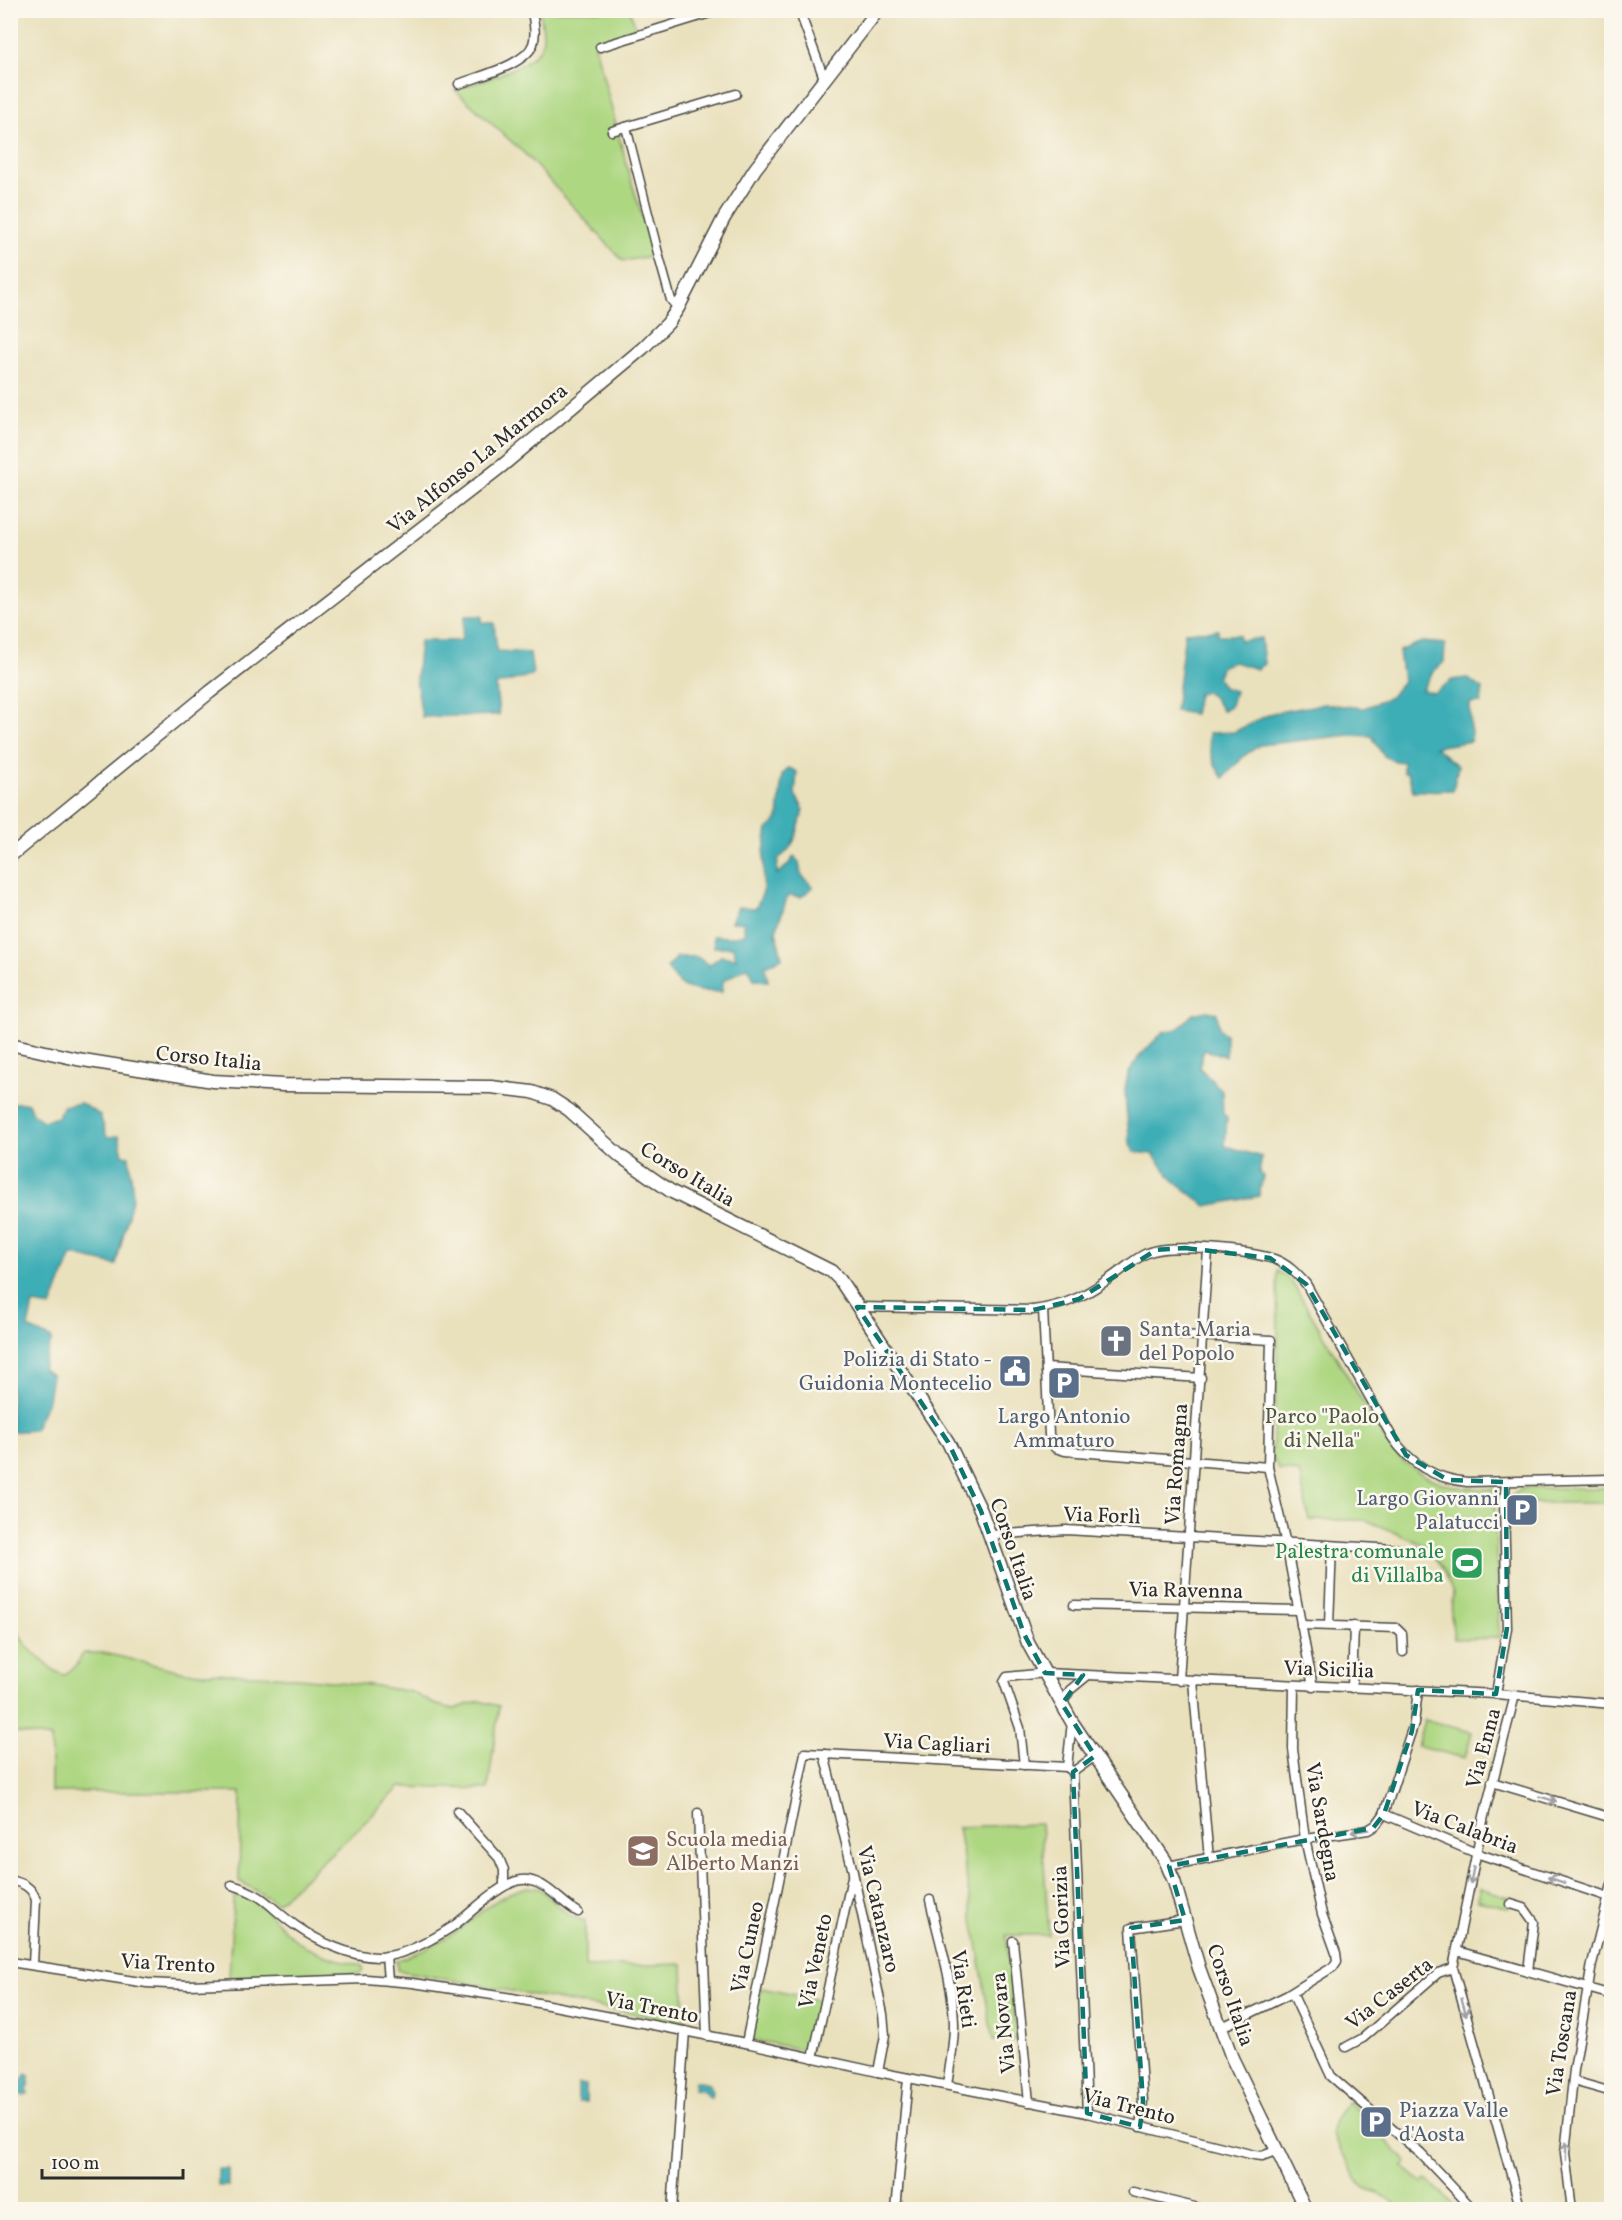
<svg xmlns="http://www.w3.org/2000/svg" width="1622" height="2220" font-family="Vollkorn,serif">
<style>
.green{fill:#aed782;stroke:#6c8156;stroke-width:1.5}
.water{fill:#3cadb6;stroke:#346c70;stroke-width:1.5}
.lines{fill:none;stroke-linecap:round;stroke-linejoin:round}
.street-casing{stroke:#484641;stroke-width:11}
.secondary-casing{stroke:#484641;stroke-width:15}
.street{stroke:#fff;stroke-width:8}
.secondary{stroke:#fff;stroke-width:12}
.oneway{stroke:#a0a0a0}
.marked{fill:none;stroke:#0f766e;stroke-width:4.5;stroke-dasharray:12 8;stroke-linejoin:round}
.labels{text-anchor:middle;stroke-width:5;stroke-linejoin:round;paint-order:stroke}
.street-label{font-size:21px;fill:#2b2b2b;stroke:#fbf7ec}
.worship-label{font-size:21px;fill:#5b616d;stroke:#fbf7ec;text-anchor:start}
.service-label{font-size:21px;fill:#4e5e75;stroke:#fbf7ec;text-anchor:end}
.park-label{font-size:21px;fill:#4c5641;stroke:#fbf7ec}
.leisure-label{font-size:21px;fill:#27864d;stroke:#fbf7ec;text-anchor:end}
.education-label{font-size:21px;fill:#785e54;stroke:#fbf7ec;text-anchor:start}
</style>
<rect width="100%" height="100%" fill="#fbf7ec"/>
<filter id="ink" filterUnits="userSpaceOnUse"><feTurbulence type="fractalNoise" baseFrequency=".0167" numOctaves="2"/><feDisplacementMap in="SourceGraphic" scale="12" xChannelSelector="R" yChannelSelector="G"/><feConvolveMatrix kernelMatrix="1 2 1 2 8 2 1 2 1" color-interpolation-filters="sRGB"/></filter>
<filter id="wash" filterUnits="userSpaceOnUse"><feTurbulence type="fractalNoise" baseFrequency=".008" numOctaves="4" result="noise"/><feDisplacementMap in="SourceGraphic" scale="24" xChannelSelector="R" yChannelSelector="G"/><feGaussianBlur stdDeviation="1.35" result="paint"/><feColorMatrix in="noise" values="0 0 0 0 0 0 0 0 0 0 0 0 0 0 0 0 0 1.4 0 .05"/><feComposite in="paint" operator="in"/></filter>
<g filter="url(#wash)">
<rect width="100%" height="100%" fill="#e9e0bc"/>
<!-- green -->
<g class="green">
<path d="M540,11h90l7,20 -42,15 33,124 26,86 -31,5 -98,-107 -70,-64c21,-8 80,-23 87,-46 3,-10 -1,-23 -2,-33z"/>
<path d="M1277,1271l9,5 7,8 99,167c33,31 58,39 102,38l5,149 -45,1 -3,-25 2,-21 -11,-25 -18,-23 -58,-25h-57l-10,-48 -20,-2 -7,-14 6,-114z"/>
<path d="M1526,1488h85v15h-101l-1,6h-3c3,-11 9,-18 20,-21z"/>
<path d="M10,1609c7,25 14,37 34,53 6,5 12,11 20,13l13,-10 6,-12h21l81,19 92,4 93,9 42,7 22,12 20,5 25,-8 20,5 -11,83 -88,-2 -40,40 -83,76 -38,-22 2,-89h-190v-54l-40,-6z"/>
<polygon points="1424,1720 1472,1732 1465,1758 1417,1746"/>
<polygon points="1041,1824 1049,1935 1006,1935 1017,2040 993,2041 958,1827"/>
<path d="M528,1887l12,2 30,27 15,5v46l98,-3 2,59 -288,-53 -1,-9c19,-8 39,-15 56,-27 25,-16 45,-41 76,-47z"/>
<polygon points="1480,1888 1512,1898 1509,1908 1478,1900"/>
<path d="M238,1895c25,4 36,27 54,42 21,17 44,23 69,28l2,1v5l-5,3 -129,5 4,-76 1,-5z"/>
<polygon points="761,1988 819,2000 809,2051 750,2039"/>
<path d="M1348,2101l59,61 -4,5 20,16 4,-3 33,29h-57l-24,-16 -12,-4 -11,-10 -24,-46c0,-14 11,-22 16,-32z"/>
</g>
<!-- water -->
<g class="water">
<polygon points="465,616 482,616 482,623 494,623 497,651 530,653 533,675 496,685 499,715 422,717 416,679 420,641 461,641"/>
<polygon points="1218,630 1218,635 1239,635 1240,641 1261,638 1264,664 1257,669 1234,662 1222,666 1217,678 1224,688 1235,691 1231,705 1222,711 1215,699 1206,692 1198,694 1194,714 1175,711 1185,632"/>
<path d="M1422,642l23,2 -1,18 -12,11 -10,17 12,3 18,-13 15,-2 16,11 -2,14h-11l1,38 -36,6 23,19 -5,24 -40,1 -5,-18 -5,-1v-10c-22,-2 -21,-9 -31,-26l-22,-1 -90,10 -16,11 -21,22c-10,-14 -14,-27 -14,-45l25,-1 38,-19 52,-9 40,4 27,-11 12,-16 -4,-30z"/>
<path d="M789,768l8,4 -2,22 9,16c-8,22 -6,34 -26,49l-1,15 10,-8 7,-9 5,5 2,13 12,12 -12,10 -13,-2 -12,36 6,27 -17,8 3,15 -14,-2 -6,-13 -25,15 -1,11 -23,-1 -18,-5 -14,-18 10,-11h20l12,8 12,-9 15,2 -3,-11h-19l-1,-11 16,1 16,-3 -2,-12h-12l7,-15 18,1 7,-16 1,-40 4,-23 10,-10 4,-44z"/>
<polygon points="1207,1011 1217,1013 1219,1028 1223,1033 1226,1034 1226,1056 1204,1050 1199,1067 1222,1091 1223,1114 1227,1117 1225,1146 1262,1157 1259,1173 1263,1176 1259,1196 1206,1206 1172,1179 1153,1154 1134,1152 1130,1143 1126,1108 1125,1089 1128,1074 1138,1058 1163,1032 1178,1029 1193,1014"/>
<polygon points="15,1103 28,1103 32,1113 43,1121 58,1117 63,1106 81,1103 100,1115 107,1137 119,1136 123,1155 129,1156 133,1195 116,1265 72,1255 51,1307 33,1304 28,1328 52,1339 42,1369 52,1375 48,1400 34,1430 11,1432 10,1108"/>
<path d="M26,2074l4,1 -2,6 2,1 -1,4h-2l1,8 -4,2 -4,-2c-2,-6 1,-15 6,-20z"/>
<polygon points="695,2081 709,2084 712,2091 711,2098 709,2098 703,2090 694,2089"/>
<polygon points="578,2084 586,2085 586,2102 578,2102"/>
<rect x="218" y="2169" width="10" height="17"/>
</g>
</g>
<g filter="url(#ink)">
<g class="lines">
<!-- street casing -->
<g class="street-casing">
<g id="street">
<polyline points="799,10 824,78"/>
<polyline points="600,47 720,10"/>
<path d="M459,84c20,-8 67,-19 74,-40 4,-11 0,-23 -1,-34"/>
<polyline points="626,127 659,257 671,300 678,308"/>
<polyline points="612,131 736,94"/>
<path d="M857,1307l176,3c36,-5 55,-16 83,-36 10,-7 20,-16 31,-21 23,-10 102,-2 127,6 14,5 23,15 32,25l86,153c18,27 44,42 75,45l145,-3"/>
<polyline points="1043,1309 1049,1435 1055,1448 1065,1451 1268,1467"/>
<polyline points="1180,1335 1271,1340 1268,1467 1286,1544 1313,1687"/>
<polyline points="1046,1368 1201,1378"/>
<polyline points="990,1535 1066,1530 1413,1550"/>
<polyline points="1074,1605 1298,1610"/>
<polyline points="1301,1625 1397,1628 1402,1633 1403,1652"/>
<polyline points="1329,1625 1332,1546"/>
<polyline points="1179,1680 1208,1250"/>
<polyline points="1193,1681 1209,1859"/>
<polyline points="1352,1688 1354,1626"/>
<polyline points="1496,1694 1507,1628 1504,1503 1506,1482"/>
<polyline points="1515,1695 1484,1816 1453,1968 1521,2210"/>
<polyline points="1062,1704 1070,1690 1087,1676"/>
<polyline points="1072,1722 1067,1767 1073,1772 1087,2113"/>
<polyline points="824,1754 853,1872 883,2014 885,2035 878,2072"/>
<polyline points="1024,1765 1020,1728 1004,1682 1007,1677 1045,1673 1496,1694 1612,1704"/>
<polyline points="1073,1772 1095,1756"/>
<polyline points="1492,1782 1612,1818"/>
<polyline points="457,1811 499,1858 504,1870 504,1886"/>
<polyline points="698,1813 707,2036"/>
<polyline points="1384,1814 1414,1723 1418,1690"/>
<polyline points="1168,1866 1299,1840 1368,1830 1376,1825 1384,1814 1476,1853 1612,1898"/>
<path d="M10,1880c13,3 22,7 26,20l-3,65"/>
<path d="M232,1885c34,10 38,23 64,41 23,16 53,30 81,31 25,0 55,-17 75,-30 19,-13 53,-51 76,-47 21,4 32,22 50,32"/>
<path d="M930,1900c9,40 23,82 24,124 0,21 -4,41 -7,61"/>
<polyline points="1511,1904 1524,1908 1534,1922 1528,1971"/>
<polyline points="1013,1941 1029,2102"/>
<polyline points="1457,1951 1612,1995"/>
<polyline points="386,1956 388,1980"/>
<polyline points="10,1962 147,1983 189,1985 366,1979 413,1983 512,1998 746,2043 878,2072 1087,2113 1254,2155 1262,2156 1278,2150"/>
<polyline points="1292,1993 1331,2076 1421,2154 1474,2210"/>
<polyline points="1220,2028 1288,1995 1333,1967 1337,1961 1336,1953 1322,1914 1305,1839 1293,1749 1294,1686"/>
<polyline points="746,2043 805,1753 1067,1767"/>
<polyline points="1346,2047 1363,2038 1438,1973 1453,1968"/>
<polyline points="813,2058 852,1877"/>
<polyline points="1573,2081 1612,2092"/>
<polyline points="1140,2127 1143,2101 1131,1928 1185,1920"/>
<polyline points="1133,2192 1207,2210"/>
<polyline points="672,2210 685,2031"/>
<polyline points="896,2210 908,2078"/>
<polyline points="1572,2210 1565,2153 1574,2070 1592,1964 1612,1884"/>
</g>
</g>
<!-- secondary casing -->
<g class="secondary-casing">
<g id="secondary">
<polyline points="10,856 210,692 503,465 643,348 668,323 678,308 724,218 755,169 878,10"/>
<polyline points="10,1044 77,1059 213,1081 283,1085 491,1087 532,1092 552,1099 569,1110 620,1156 672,1192 831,1271 840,1280 948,1442 981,1511 1028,1643 1072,1722 1165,1860 1174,1881 1199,1968 1232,2058 1306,2210"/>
</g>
</g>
<!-- street -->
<use href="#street" class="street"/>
<!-- secondary -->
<use href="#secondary" class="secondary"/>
</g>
<!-- one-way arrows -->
<defs><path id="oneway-shaft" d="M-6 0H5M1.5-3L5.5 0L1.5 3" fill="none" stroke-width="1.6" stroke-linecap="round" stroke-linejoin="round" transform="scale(1.5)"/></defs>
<g class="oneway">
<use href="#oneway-shaft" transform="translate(1548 1799) rotate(17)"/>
<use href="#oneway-shaft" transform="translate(1360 1831) rotate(171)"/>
<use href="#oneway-shaft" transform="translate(1472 1875) rotate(101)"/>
<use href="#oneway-shaft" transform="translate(1556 1880) rotate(-161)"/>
<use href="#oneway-shaft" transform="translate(1464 2007) rotate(74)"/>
<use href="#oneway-shaft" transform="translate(1566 2151) rotate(-89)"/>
</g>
</g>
<!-- marked area -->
<path class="marked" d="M1185,1248l85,10 36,26 100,171 42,25 58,2 1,146 -11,66 -78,-4 -6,41 -28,83 -11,14 -204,38 16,54 -54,8 12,173 -3,26 -53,-14 -14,-341 22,-16 -33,-52 21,-29 -38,-2 -21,-39 -43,-123 -33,-69 -91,-135 176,3 46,-11 77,-49z"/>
<!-- icons -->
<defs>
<g id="church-square" transform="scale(1.725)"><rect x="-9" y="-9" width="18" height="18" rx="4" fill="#6b7280" stroke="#fbf7ec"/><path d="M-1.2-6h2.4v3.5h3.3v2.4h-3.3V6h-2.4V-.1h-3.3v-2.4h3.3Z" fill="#fff"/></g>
<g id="civic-square" transform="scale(1.725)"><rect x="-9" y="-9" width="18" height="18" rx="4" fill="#5c6f8a" stroke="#fbf7ec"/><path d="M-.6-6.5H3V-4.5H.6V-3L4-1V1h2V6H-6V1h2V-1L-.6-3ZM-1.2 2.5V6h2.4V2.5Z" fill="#fff"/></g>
<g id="parking-square" transform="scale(1.725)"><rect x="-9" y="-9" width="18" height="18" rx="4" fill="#5c6f8a" stroke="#fbf7ec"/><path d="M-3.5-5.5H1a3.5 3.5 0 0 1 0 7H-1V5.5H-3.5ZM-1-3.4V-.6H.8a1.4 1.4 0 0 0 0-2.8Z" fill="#fff"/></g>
<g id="stadium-square" transform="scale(1.725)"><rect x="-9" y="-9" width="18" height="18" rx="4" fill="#2e9e5b" stroke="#fbf7ec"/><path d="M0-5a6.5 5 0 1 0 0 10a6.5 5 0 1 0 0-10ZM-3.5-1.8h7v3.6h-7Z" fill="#fff"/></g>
<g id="school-square" transform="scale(1.725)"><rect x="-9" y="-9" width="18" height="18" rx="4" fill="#8d6e63" stroke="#fbf7ec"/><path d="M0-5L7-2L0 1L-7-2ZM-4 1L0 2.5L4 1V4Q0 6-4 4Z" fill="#fff"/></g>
</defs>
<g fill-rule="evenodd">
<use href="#church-square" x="1116" y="1341"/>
<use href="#civic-square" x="1015" y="1371"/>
<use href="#parking-square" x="1064" y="1383"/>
<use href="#parking-square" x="1522" y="1510"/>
<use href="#stadium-square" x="1467" y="1563"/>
<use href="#school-square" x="643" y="1851"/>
<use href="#parking-square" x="1376" y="2122"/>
</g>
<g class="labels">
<!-- street labels -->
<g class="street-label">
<text transform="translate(477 458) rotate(-39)" y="7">Via Alfonso La Marmora</text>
<text transform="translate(209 1058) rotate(6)" y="7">Corso Italia</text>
<text transform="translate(688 1174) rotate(31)" y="7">Corso Italia</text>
<text transform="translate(1176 1464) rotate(-86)" y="7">Via Romagna</text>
<text transform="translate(1102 1515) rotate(2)" y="7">Via Forlì</text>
<text transform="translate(1014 1549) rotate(71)" y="7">Corso Italia</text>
<text transform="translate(1186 1590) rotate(1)" y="7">Via Ravenna</text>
<text transform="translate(1329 1669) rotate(2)" y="7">Via Sicilia</text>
<text transform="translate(937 1743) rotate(3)" y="7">Via Cagliari</text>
<text transform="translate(1483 1748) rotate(-75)" y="7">Via Enna</text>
<text transform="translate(1323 1822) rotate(80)" y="7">Via Sardegna</text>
<text transform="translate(1465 1827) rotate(21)" y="7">Via Calabria</text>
<text transform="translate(879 1909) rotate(77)" y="7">Via Catanzaro</text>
<text transform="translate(1061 1917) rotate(-92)" y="7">Via Gorizia</text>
<text transform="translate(747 1947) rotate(-78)" y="7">Via Cuneo</text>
<text transform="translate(815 1961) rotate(-78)" y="7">Via Veneto</text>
<text transform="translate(168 1963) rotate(3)" y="7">Via Trento</text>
<text transform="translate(964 1989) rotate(82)" y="7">Via Rieti</text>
<text transform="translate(1389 1993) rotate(-38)" y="7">Via Caserta</text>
<text transform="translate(1231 1995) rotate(71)" y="7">Corso Italia</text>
<text transform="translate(652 2007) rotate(11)" y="7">Via Trento</text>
<text transform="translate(1003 2023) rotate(-96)" y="7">Via Novara</text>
<text transform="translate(1561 2043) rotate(-81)" y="7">Via Toscana</text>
<text transform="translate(1129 2106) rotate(14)" y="7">Via Trento</text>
</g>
<!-- worship labels -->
<g class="worship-label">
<text x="1139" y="1336">Santa Maria<tspan x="1139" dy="24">del Popolo</tspan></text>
</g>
<!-- service labels -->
<g class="service-label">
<text x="992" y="1366">Polizia di Stato -<tspan x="992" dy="24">Guidonia Montecelio</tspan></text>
<text x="1064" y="1423" text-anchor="middle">Largo Antonio<tspan x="1064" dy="24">Ammaturo</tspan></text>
<text x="1499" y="1505">Largo Giovanni<tspan x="1499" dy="24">Palatucci</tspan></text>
<text x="1399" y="2117" text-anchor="start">Piazza Valle<tspan x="1399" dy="24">d'Aosta</tspan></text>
</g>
<!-- park labels -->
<g class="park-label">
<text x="1322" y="1423">Parco "Paolo<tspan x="1322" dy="24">di Nella"</tspan></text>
</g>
<!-- leisure labels -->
<g class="leisure-label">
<text x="1444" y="1558">Palestra comunale<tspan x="1444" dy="24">di Villalba</tspan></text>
</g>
<!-- education labels -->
<g class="education-label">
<text x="666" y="1846">Scuola media<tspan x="666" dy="24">Alberto Manzi</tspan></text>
</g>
</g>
<!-- margin -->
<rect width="1622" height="2220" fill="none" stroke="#fbf7ec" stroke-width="36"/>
<!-- scale -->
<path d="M42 2169v9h141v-9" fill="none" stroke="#2b2b2b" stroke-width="3"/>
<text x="51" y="2169" font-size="18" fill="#2b2b2b" stroke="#fbf7ec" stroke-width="4.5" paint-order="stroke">100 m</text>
</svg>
